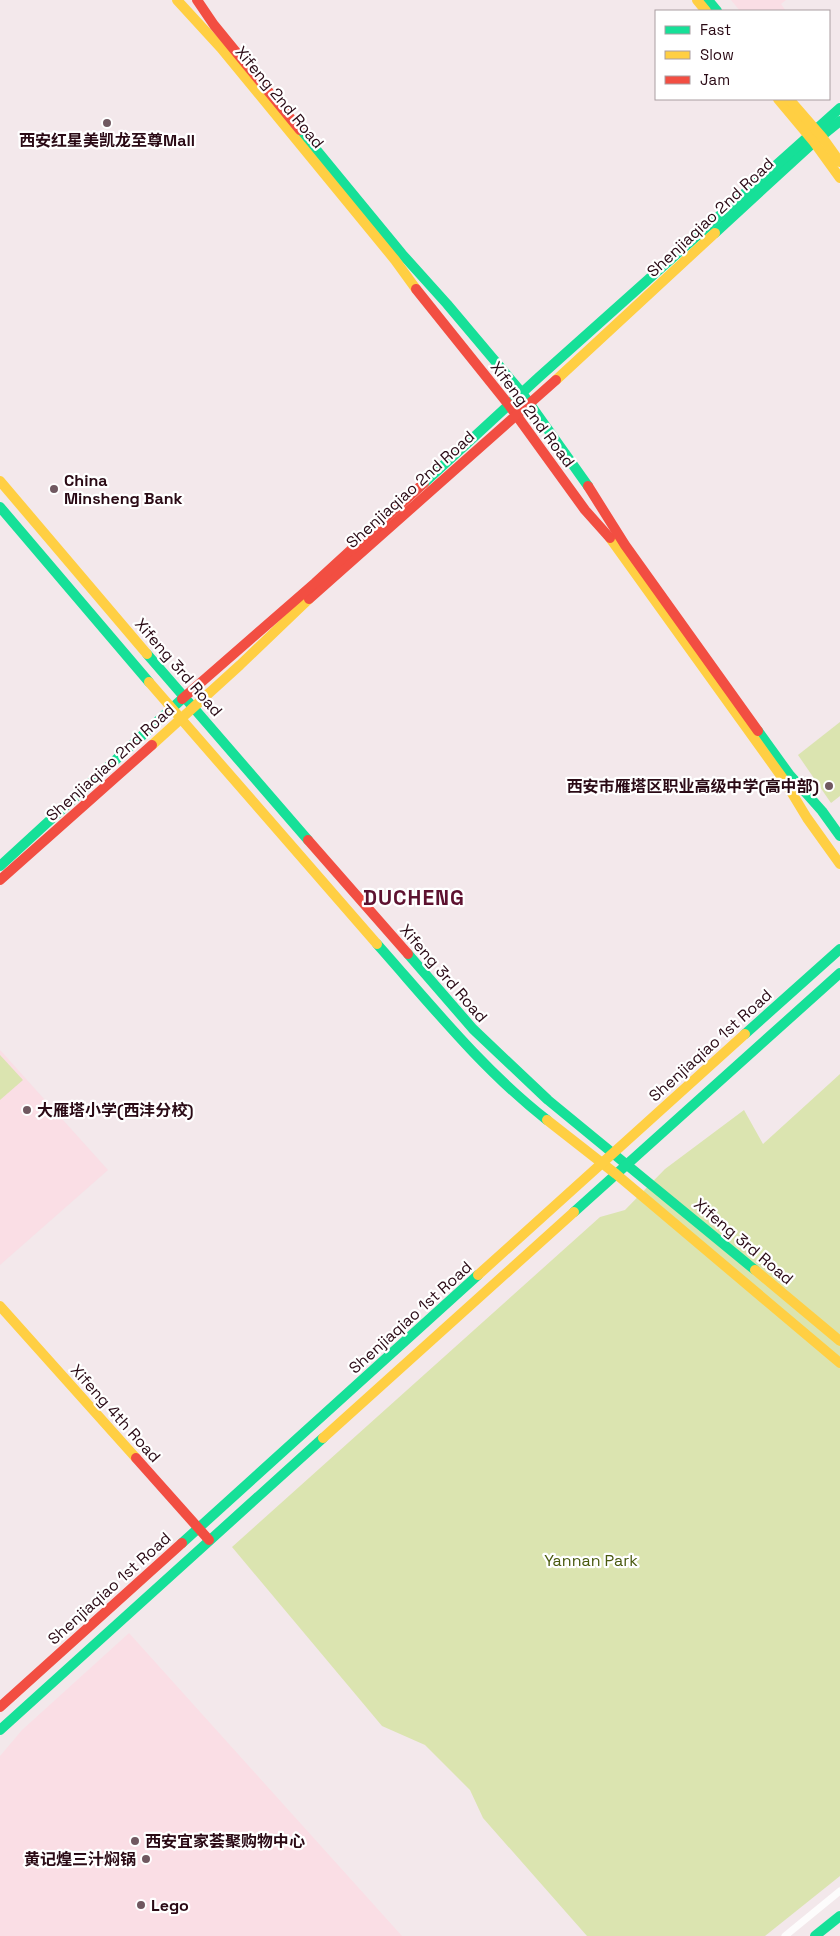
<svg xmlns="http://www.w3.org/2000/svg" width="840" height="1936" font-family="'Space Grotesk','Noto Sans SC',sans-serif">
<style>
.built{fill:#fadee5}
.green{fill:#dbe4b0}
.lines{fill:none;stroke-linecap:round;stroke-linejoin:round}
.street{stroke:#fdfcfc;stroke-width:7}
.fast{stroke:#16e098;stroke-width:10}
.slow{stroke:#ffcf43;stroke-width:10}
.jam{stroke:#f24e42;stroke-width:10}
.poi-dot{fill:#705860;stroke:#fff;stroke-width:2}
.labels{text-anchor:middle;stroke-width:4.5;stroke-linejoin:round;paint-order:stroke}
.street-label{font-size:16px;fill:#2a0a15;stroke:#fff}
.poi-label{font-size:16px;font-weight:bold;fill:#2a0a15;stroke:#fff;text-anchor:start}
.park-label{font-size:16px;fill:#49590e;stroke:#fff}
.district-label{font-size:21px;font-weight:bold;letter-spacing:1px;fill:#5d1230;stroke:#fff}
</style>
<rect width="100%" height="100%" fill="#f3e8eb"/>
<!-- built -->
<g class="built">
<polygon points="731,0 786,0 781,4 786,11 740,11"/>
<polygon points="0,1050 108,1170 0,1265"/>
<polygon points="129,1633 402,1936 0,1936 0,1756 22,1730"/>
</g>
<!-- green -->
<g class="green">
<polygon points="840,722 840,796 831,803 798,755"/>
<polygon points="0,1055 23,1080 0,1100"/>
<polygon points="840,1074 840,1876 765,1936 587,1936 483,1818 470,1790 425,1745 382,1726 232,1547 600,1217 625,1210 665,1169 744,1110 763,1144"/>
</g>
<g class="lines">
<!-- street -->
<polyline class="street" points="785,1936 840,1891"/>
<!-- fast -->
<g class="fast">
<polyline points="708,0 717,11"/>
<polyline points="300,130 402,254 447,304 522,393 588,486"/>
<polyline points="715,233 814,142 840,121"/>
<polyline points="424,483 538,378 840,108"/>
<polyline points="0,507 149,682"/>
<polyline points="147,654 308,840"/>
<polyline points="758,731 789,774 822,811 840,836"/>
<polyline points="0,866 182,699"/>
<path d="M377,944c54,61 106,126 170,176"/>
<polyline points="408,954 473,1029 548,1100 755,1270"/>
<polyline points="745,1034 840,949"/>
<polyline points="574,1212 840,973"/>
<polyline points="182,1543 478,1275"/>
<polyline points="0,1730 323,1438"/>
<polyline points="815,1936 840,1916"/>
</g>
<!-- slow -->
<g class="slow">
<polyline points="177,0 221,48 395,260 416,289"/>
<polyline points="697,0 706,11"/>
<polyline points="778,99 814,142 840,178"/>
<polyline points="789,99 822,137 840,162"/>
<polyline points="556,380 715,233"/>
<polyline points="0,481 147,654"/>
<polyline points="610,538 784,780 807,818 840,864"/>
<polyline points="149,682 377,944"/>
<polyline points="152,745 240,665 309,599"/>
<polyline points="547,1120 616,1174 840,1363"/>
<polyline points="755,1270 840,1341"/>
<polyline points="478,1275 745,1034"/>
<polyline points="0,1306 136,1458"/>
<polyline points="323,1438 574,1212"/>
</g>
<!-- jam -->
<g class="jam">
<polyline points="197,0 214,25 300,130"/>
<polyline points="416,289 509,405 585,510 610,538"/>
<polyline points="588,486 625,545 758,731"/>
<polyline points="309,599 556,380"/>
<polyline points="182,699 315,583 424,483"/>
<polyline points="308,840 408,954"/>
<polyline points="0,880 152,745"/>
<polyline points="136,1458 209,1540"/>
<polyline points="0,1707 182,1543"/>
</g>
</g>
<!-- markers -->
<g class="poi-dot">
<circle cx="107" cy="123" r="5"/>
<circle cx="54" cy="489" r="5"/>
<circle cx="829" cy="786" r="5"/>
<circle cx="27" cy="1110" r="5"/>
<circle cx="135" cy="1841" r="5"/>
<circle cx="146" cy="1859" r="5"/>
<circle cx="141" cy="1905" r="5"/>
</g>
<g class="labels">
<!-- street labels -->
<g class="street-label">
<text transform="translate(280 97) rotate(50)" y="6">Xifeng 2nd Road</text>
<text transform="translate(710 217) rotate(-43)" y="6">Shenjiaqiao 2nd Road</text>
<text transform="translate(533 414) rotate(53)" y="6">Xifeng 2nd Road</text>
<text transform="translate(410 489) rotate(-42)" y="6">Shenjiaqiao 2nd Road</text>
<text transform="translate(179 667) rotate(49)" y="6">Xifeng 3rd Road</text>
<text transform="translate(110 762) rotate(-42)" y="6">Shenjiaqiao 2nd Road</text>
<text transform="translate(444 973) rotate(49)" y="6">Xifeng 3rd Road</text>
<text transform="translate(710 1045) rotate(-42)" y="6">Shenjiaqiao 1st Road</text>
<text transform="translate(744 1241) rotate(40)" y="6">Xifeng 3rd Road</text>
<text transform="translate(410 1317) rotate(-42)" y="6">Shenjiaqiao 1st Road</text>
<text transform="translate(116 1413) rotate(48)" y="6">Xifeng 4th Road</text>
<text transform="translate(109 1588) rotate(-42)" y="6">Shenjiaqiao 1st Road</text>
</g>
<!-- poi labels -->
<g class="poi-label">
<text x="107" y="146" text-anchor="middle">西安红星美凯龙至尊Mall</text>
<text x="64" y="486">China<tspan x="64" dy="18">Minsheng Bank</tspan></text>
<text x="819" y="792" text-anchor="end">西安市雁塔区职业高级中学(高中部)</text>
<text x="37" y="1116">大雁塔小学(西沣分校)</text>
<text x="145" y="1847">西安宜家荟聚购物中心</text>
<text x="136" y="1865" text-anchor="end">黄记煌三汁焖锅</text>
<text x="151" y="1911">Lego</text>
</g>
<!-- park labels -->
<g class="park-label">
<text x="591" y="1566">Yannan Park</text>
</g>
<!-- district labels -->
<g class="district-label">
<text x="414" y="905">DUCHENG</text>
</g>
</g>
<!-- legend -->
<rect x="655" y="10" width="175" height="90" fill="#ffffff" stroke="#aa9da1"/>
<rect x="665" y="26" width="25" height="8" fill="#16e098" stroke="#aa9da1"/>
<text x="700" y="35" font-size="15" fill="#2a0a15">Fast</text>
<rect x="665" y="51" width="25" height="8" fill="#ffcf43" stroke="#aa9da1"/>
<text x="700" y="60" font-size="15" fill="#2a0a15">Slow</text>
<rect x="665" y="76" width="25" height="8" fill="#f24e42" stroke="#aa9da1"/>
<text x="700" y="85" font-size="15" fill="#2a0a15">Jam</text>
</svg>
